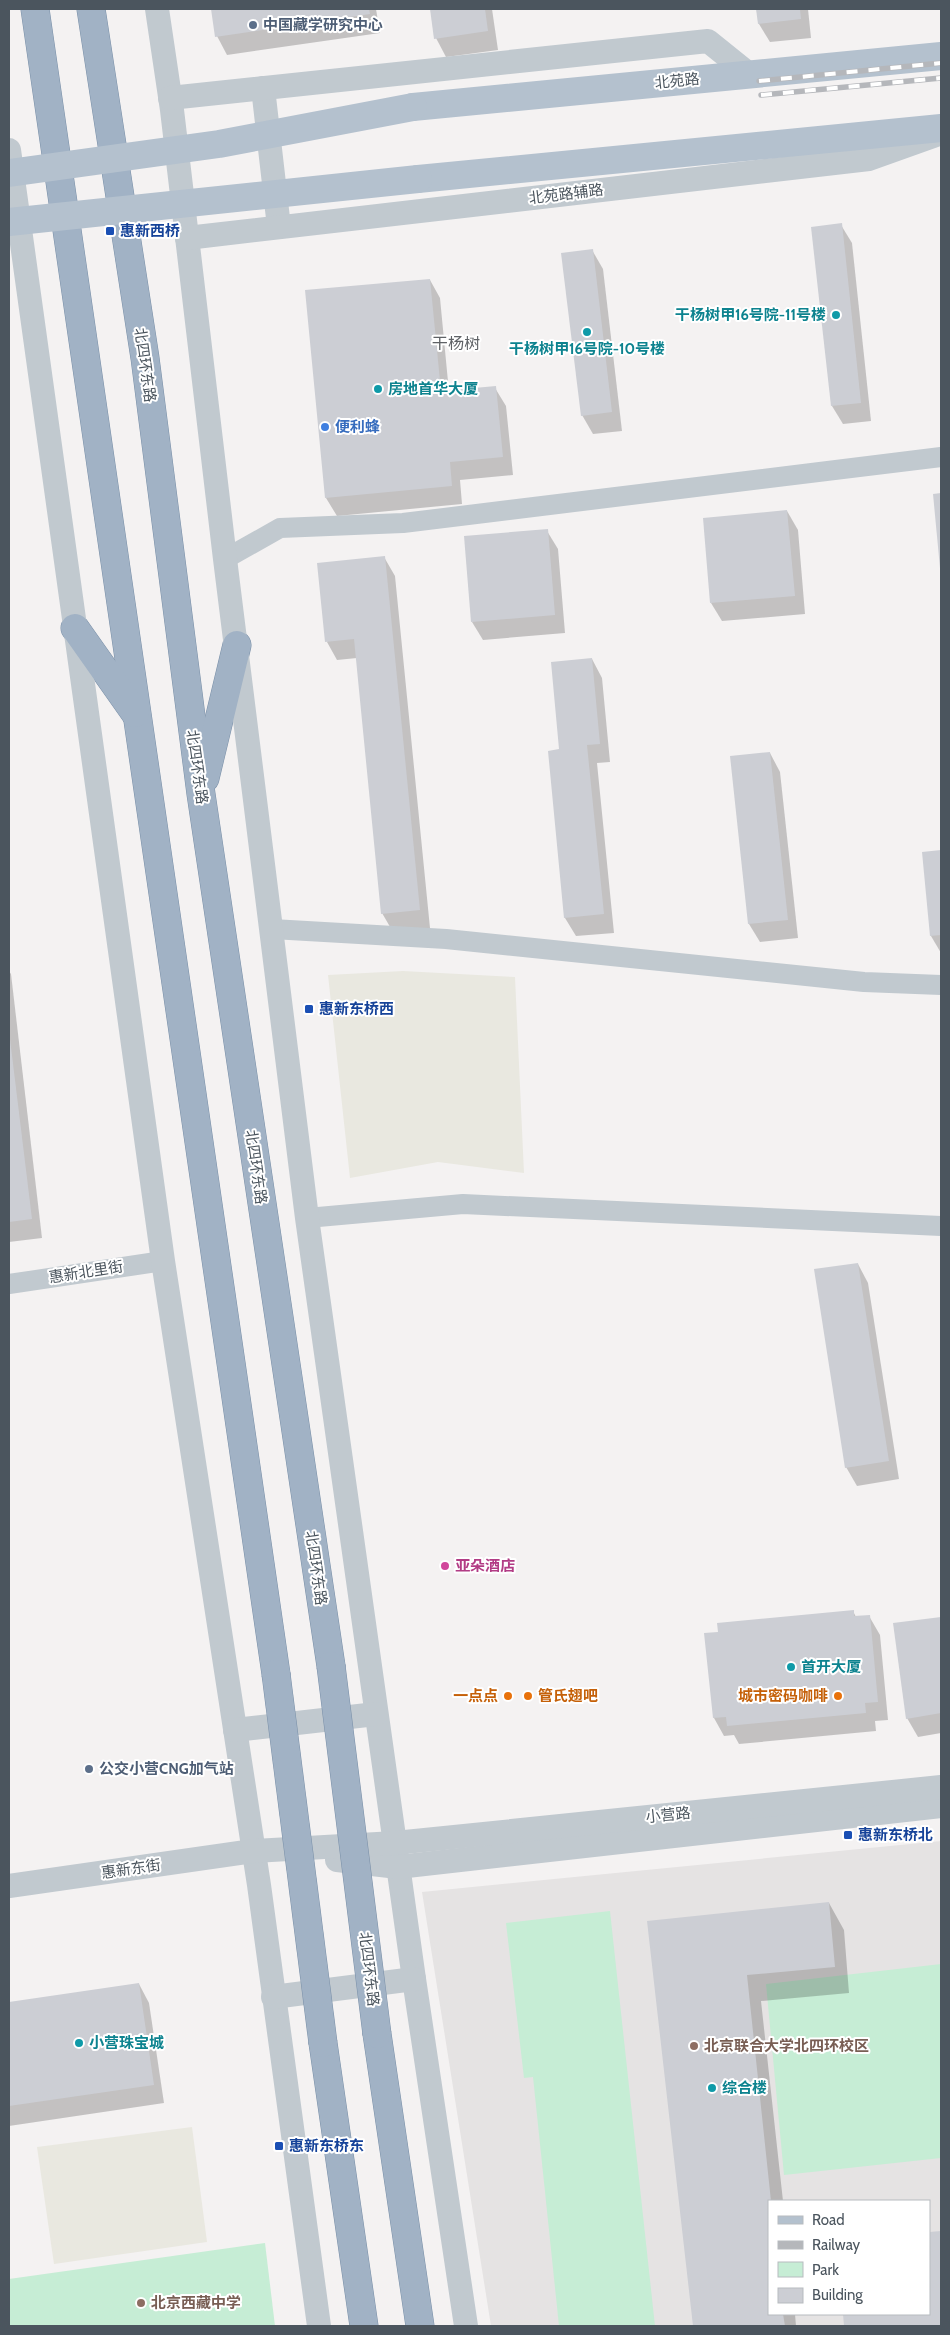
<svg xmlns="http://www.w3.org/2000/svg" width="950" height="2335" font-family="Cabin,'Noto Sans SC',sans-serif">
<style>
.commercial{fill:#e9e8e0}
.education{fill:#e5e3e3;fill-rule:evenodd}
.green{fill:#c6edd5}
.shadow{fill:#0003}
.building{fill:#ccced4}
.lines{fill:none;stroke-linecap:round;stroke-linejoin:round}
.trunk-casing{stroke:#7a90a8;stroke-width:29}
.minor{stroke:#c1c9cf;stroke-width:20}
.tertiary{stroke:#c1c9cf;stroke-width:24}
.primary{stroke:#b4c1ce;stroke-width:28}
.trunk{stroke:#a1b2c5;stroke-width:28}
.rail-casing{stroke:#b5b7bb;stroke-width:5.5}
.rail{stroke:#fff;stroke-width:4;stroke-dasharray:11;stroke-linecap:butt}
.trunk-bridge-casing{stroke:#7a90a8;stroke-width:29;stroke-linecap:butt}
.primary-bridge{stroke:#b4c1ce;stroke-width:28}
.trunk-bridge{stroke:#a1b2c5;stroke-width:28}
.service-dot{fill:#5c6f8a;stroke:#fff;stroke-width:2}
.transit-dot{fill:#1a4fb4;stroke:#fff;stroke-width:2}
.culture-dot{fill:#0f9aa8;stroke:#fff;stroke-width:2}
.shop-dot{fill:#3f7fe0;stroke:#fff;stroke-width:2}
.hotel-dot{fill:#d1479c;stroke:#fff;stroke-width:2}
.food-dot{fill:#e8710a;stroke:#fff;stroke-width:2}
.education-dot{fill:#8d6e63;stroke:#fff;stroke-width:2}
.labels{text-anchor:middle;stroke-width:4;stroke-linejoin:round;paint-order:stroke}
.service-label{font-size:15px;font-weight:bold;fill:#4e5e75;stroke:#fff;text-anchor:start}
.street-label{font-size:15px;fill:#4b555e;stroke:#fff}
.transit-label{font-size:15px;font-weight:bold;fill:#164399;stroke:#fff;text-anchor:start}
.culture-label{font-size:15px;font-weight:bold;fill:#0d838f;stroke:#fff;text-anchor:start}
.shop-label{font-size:15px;font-weight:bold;fill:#366cbe;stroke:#fff;text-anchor:start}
.hotel-label{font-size:15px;font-weight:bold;fill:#b23c85;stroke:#fff;text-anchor:start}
.food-label{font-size:15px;font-weight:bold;fill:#c56008;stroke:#fff;text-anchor:end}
.education-label{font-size:15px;font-weight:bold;fill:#785e54;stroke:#fff;text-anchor:start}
.neighbourhood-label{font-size:16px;fill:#5f6266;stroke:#fff}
</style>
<rect width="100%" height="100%" fill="#f4f2f2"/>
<!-- commercial -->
<g class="commercial">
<polygon points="403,971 515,977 524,1173 438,1162 350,1178 328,975"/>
<polygon points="192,2127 207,2242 54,2264 37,2147"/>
</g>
<!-- education -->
<path class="education" d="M941,1841v485h-450l-69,-434zM769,2201h160v113h-160z"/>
<!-- green -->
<g class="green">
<polygon points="610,1911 655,2326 559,2326 533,2077 524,2078 506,1923"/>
<polygon points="941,1964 941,2158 784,2175 766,1984"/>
<polygon points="265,2243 275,2326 9,2326 9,2279"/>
</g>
<!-- shadow -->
<g class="shadow">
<polygon points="213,9 376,9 380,33 227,55 217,36"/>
<polygon points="431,9 492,9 498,50 446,57 436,38"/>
<polygon points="757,9 808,9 811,38 770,42 759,24"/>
<polygon points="841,225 852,243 871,421 843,424 832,406"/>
<polygon points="592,250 603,269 622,431 593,434 582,415"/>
<polygon points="430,280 440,298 449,392 495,388 506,406 513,475 460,480 462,504 337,516 326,498"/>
<polygon points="941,494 941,570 935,495"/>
<polygon points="787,511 798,530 805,614 722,621 711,603"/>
<polygon points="547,531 558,549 565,633 483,640 472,622"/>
<polygon points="384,557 395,576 430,928 393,932 382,913 357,658 337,660 327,642"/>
<polygon points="592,659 602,678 610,762 597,763 614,933 576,936 565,918 560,751"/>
<polygon points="770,753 780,772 798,938 760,942 749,924"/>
<polygon points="941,851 941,953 931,936 923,853"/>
<polygon points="9,971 11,974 42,1238 9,1242"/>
<polygon points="858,1264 868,1283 899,1479 857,1486 846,1467"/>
<polygon points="853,1611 856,1617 869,1616 880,1635 888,1720 875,1721 876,1731 739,1744 734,1735 724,1736 714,1718 720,1633"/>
<polygon points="941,1618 941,1733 918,1737 907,1718 895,1624"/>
<polygon points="829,1903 844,1930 849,1993 761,2001 783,2201 769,2201 769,2314 795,2314 796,2326 694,2326 648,1922"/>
<polygon points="139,1984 149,2003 164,2103 9,2126 9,2003"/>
<polygon points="941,2232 941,2326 846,2326 844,2314 929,2314 929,2233"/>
</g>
<!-- building -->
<g class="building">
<polygon points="211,9 369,9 370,14 215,37"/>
<polygon points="430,9 485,9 488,31 434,39"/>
<polygon points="756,9 800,9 801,19 758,24"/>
<polygon points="842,223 861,403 831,406 811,227"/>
<polygon points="593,249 612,412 581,416 561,253"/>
<polygon points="430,279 441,391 496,386 503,457 450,462 452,486 325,498 305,290"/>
<polygon points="941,493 941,568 940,568 933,494"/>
<polygon points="787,510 795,596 710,603 703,518"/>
<polygon points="548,529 555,615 471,622 464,536"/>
<polygon points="385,556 420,910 381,914 354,639 325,642 317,563"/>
<polygon points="592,658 600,744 587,745 604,914 564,918 548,751 559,749 551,662"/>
<polygon points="770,752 788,920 748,924 730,756"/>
<polygon points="941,850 941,935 930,936 922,852"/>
<polygon points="9,1031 32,1219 9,1222"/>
<polygon points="858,1263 889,1461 845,1468 814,1269"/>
<polygon points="854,1610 854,1616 870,1615 878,1702 865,1703 866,1713 727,1726 726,1717 713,1718 704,1633 718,1632 717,1623"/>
<polygon points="941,1617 941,1713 906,1719 893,1623"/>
<polygon points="829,1902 835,1967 747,1975 771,2201 769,2201 769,2314 783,2314 785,2326 693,2326 647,1921"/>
<polygon points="139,1983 154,2085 9,2106 9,2002"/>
<polygon points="941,2231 941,2326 844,2326 843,2314 929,2314 929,2232"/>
</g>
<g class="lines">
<!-- trunk casing -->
<g class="trunk-casing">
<g id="trunk">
<polyline points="35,9 276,1674"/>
<polyline points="91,9 145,358 201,794 331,1666"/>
<polyline points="75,628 135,713"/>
<polyline points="205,778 237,645"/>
<polyline points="377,2034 420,2326"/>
<polyline points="323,2043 364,2326"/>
</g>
</g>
<!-- minor -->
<g class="minor">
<polyline points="225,559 280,528 403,523 941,457"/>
<polyline points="272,929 446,939 864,982 941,985"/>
<polyline points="307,1218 463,1204 941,1226"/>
<polyline points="9,1284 163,1261"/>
</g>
<!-- tertiary -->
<g class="tertiary">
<polyline points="157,9 172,110 225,559 307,1218 414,1979 466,2326"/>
<polyline points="263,88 279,227"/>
<polyline points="170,98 708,41 749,74"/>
<polyline points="9,150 163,1261 259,1885 319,2326"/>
<polyline points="187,238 869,159 939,134"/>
<polyline points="235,1730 376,1714"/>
<polyline points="337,1860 398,1867 941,1806"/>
<polyline points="9,1886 253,1851 395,1843 941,1787"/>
<polyline points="273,1997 414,1979"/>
</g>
<!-- primary -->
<g class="primary">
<polyline points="413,107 941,56"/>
<polyline points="418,179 941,128"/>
</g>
<!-- trunk -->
<use href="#trunk" class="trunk"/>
<!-- rail casing -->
<g class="rail-casing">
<g id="rail">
<polyline points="759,81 941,63"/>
<polyline points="761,95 941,78"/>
</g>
</g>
<!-- rail -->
<use href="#rail" class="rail"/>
<!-- trunk-bridge casing -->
<g class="trunk-bridge-casing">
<g id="trunk-bridge">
<polyline points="331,1666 377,2034"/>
<polyline points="276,1674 323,2043"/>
</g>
</g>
<!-- primary-bridge -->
<g class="primary-bridge">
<polyline points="9,173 219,144 413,107"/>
<polyline points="9,222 418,179"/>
</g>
<!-- trunk-bridge -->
<use href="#trunk-bridge" class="trunk-bridge"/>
</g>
<!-- markers -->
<g class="service-dot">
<circle cx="253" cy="25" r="5"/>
<circle cx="89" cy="1769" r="5"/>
</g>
<g class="transit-dot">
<rect x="105" y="226" width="10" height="10" rx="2.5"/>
<rect x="304" y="1004" width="10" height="10" rx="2.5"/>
<rect x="843" y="1830" width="10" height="10" rx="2.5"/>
<rect x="274" y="2141" width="10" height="10" rx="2.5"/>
</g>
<g class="culture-dot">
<circle cx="836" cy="315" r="5"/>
<circle cx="587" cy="332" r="5"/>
<circle cx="378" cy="389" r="5"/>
<circle cx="791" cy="1667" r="5"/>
<circle cx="79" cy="2043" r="5"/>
<circle cx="712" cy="2088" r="5"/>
</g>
<circle class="shop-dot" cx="325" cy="427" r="5"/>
<circle class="hotel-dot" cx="445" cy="1566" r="5"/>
<g class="food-dot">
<circle cx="508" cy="1696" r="5"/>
<circle cx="528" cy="1696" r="5"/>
<circle cx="838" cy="1696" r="5"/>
</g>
<g class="education-dot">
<circle cx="694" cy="2046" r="5"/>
<circle cx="141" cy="2303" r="5"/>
</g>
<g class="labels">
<!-- service labels -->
<g class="service-label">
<text x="263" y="30">中国藏学研究中心</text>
<text x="99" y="1774">公交小营CNG加气站</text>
</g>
<!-- street labels -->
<g class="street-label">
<text transform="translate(677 81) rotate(-6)" y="5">北苑路</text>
<text transform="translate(566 194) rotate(-7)" y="5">北苑路辅路</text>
<text transform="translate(145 365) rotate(82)" y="5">北四环东路</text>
<text transform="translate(197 767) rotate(82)" y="5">北四环东路</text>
<text transform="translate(256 1167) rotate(82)" y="5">北四环东路</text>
<text transform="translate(86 1272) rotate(-9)" y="5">惠新北里街</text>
<text transform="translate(316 1568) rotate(82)" y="5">北四环东路</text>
<text transform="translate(668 1815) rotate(-6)" y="5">小营路</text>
<text transform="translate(131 1869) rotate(-8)" y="5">惠新东街</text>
<text transform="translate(369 1969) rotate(83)" y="5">北四环东路</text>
</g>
<!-- transit labels -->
<g class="transit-label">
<text x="120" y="236">惠新西桥</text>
<text x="319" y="1014">惠新东桥西</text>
<text x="858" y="1840">惠新东桥北</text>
<text x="289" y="2151">惠新东桥东</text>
</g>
<!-- culture labels -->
<g class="culture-label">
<text x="826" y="320" text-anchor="end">干杨树甲16号院-11号楼</text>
<text x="587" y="354" text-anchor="middle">干杨树甲16号院-10号楼</text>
<text x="388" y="394">房地首华大厦</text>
<text x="801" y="1672">首开大厦</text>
<text x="89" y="2048">小营珠宝城</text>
<text x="722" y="2093">综合楼</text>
</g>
<!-- shop labels -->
<g class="shop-label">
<text x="335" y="432">便利蜂</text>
</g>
<!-- hotel labels -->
<g class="hotel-label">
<text x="455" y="1571">亚朵酒店</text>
</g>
<!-- food labels -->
<g class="food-label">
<text x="498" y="1701">一点点</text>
<text x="538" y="1701" text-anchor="start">管氏翅吧</text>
<text x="828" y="1701">城市密码咖啡</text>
</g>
<!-- education labels -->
<g class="education-label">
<text x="704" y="2051">北京联合大学北四环校区</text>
<text x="151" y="2308">北京西藏中学</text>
</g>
<!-- neighbourhood labels -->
<g class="neighbourhood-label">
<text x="456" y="349">干杨树</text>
</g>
</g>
<!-- border -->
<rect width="950" height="2335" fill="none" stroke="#4b555e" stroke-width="20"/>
<!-- legend -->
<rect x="768" y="2200" width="162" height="115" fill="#ffffff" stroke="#b7bbbf"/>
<rect x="778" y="2216" width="25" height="8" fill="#b4c1ce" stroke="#b7bbbf"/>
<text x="812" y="2225" font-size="15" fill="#4b555e">Road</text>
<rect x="778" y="2241" width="25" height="8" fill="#b5b7bb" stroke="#b7bbbf"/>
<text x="812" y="2250" font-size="15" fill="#4b555e">Railway</text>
<rect x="778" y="2262" width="25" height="15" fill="#c6edd5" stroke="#b7bbbf"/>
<text x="812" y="2275" font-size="15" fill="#4b555e">Park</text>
<rect x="778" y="2288" width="25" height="15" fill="#ccced4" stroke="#b7bbbf"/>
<text x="812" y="2300" font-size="15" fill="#4b555e">Building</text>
</svg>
